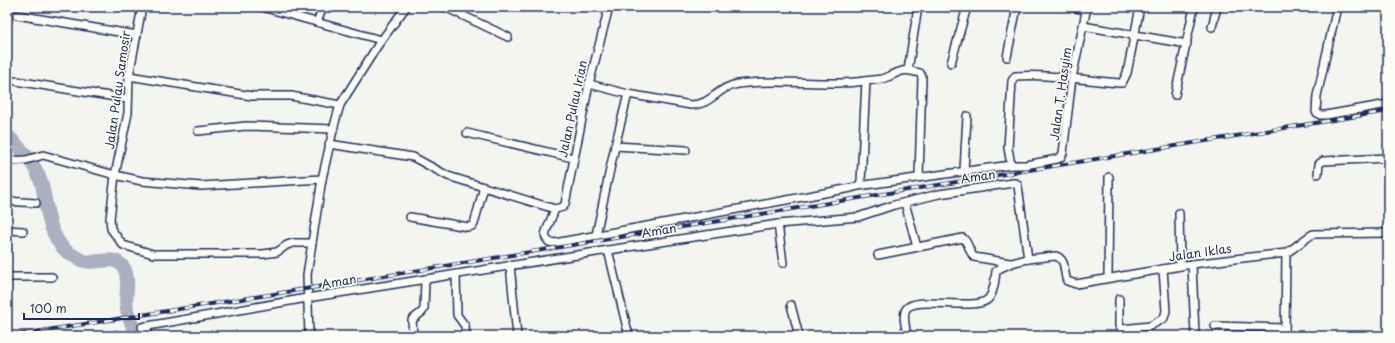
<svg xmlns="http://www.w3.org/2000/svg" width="1395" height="343" font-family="'Playpen Sans',sans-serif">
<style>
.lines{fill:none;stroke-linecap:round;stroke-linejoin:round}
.river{stroke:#aab0bf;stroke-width:14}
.street-casing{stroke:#1b2f5e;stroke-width:10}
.street{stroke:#fdfcf7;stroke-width:7}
.rail-casing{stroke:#1b2f5e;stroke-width:4}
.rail{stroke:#fdfcf7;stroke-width:2.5;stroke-dasharray:8;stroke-linecap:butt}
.labels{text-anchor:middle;stroke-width:3.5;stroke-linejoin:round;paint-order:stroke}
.street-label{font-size:12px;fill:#1b2f5e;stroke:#fdfcf7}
</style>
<rect width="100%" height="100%" fill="#f4f4f1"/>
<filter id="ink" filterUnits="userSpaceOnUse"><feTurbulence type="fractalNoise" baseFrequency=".025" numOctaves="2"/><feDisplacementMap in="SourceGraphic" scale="8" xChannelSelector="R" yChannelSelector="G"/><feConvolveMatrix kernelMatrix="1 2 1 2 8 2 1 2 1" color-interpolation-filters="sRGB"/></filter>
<g filter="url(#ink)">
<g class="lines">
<!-- river -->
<g class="river">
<polyline points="7,18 11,7"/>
<path d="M7,135c14,14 28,28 34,47 7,23 5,46 22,66 4,4 15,11 21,13 13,4 31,-8 40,7 7,13 0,28 3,42 2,9 7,17 8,26"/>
</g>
<!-- street casing -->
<g class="street-casing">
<g id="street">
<polyline points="142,7 129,76 128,113 115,175 110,219 111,229 123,245 153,254 263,254 277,252 287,245 293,243 312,243"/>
<polyline points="262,7 381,40"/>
<polyline points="445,7 508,37"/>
<polyline points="1071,7 1087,10"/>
<path d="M1087,7l-15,71 -9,75 -2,4 -4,2 -31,6h-15l-3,-17 4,-67 3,-5c35,-2 70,4 104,7h3l5,-10 13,-66"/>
<polyline points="1337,7 1317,96 1316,112 1320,115 1326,115 1388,104"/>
<polyline points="17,15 137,35"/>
<polyline points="317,22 323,7"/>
<polyline points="1083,26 1187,44"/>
<polyline points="1212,27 1217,7"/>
<polyline points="1007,57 1017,7"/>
<polyline points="951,63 967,7"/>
<polyline points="908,70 918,7"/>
<polyline points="129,76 252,96 291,96 340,105"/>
<polyline points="16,81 128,99"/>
<path d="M589,84l39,10 63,11c21,0 26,-18 47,-21 34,-5 70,0 104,-1 13,0 27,-3 40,-4 7,-2 13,-6 20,-8 6,-2 12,1 18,2l2,4 -3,100"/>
<polyline points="1175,95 1194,7"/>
<polyline points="198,131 246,126 333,129"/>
<polyline points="467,133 573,158"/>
<polyline points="329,144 413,157 448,176 555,209 563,207 565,204 589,84 609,7"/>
<polyline points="615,146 686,150"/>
<polyline points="7,161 26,160 43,155 115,175 142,181 201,186 322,179"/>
<polyline points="964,171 967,116"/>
<polyline points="1318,174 1319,164 1323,161 1388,158"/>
<polyline points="858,186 1011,165"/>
<polyline points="7,201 36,203"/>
<polyline points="905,203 917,247"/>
<polyline points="555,209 545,234 546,238 549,242 555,243 851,188 858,186 861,182 866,81"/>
<polyline points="1179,213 1180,266"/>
<polyline points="410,217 468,227 472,226 474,224 484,187"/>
<polyline points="778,224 783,263"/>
<polyline points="7,230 23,231"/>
<polyline points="596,235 615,146 628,94"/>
<polyline points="608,250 629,336"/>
<path d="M878,255l85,-17c6,5 6,14 11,19l36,6"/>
<polyline points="1192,264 1195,336"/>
<polyline points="510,265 517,336"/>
<polyline points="456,274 457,315 465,326 466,336"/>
<polyline points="7,277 52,277"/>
<polyline points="1108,278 1109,177"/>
<polyline points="1119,299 1119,326 1122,329 1150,326 1164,318 1166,311 1163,269"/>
<polyline points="791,305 799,336"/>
<polyline points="147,326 147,336"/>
<polyline points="1215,326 1285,328"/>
<polyline points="142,327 307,298 615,249 778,224 858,217 894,205 939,194 1013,183 1016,183 1018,186 1028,259"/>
<polyline points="116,335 116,336"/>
<polyline points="309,336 307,275 322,179 334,126 340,105 378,45 406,7"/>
<polyline points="413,336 412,320 422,312 424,309 425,279"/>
<path d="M907,336c-1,-9 -5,-19 -1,-27 9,-14 66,2 81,-9 7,-5 8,-21 9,-29 17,-12 40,-13 60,-15 11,4 7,16 11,25l9,3 116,-20 94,-11c9,-5 17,-13 27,-19l75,-1"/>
<polyline points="1285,336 1286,253"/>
</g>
</g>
<!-- street -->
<use href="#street" class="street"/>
<!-- rail casing -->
<g class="rail-casing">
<polyline id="rail" points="10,336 305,289 1388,111"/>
</g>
<!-- rail -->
<use href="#rail" class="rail"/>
</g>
</g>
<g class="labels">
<!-- street labels -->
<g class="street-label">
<text transform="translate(118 90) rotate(-82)" y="4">Jalan Pulau Samosir</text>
<text transform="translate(1061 94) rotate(-82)" y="4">Jalan T. Hasyim</text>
<text transform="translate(573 109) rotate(-78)" y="4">Jalan Pulau Irian</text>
<text transform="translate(978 177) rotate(-8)" y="4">Aman</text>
<text transform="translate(659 231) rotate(-9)" y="4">Aman</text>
<text transform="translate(1200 253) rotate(-8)" y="4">Jalan Iklas</text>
<text transform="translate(339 282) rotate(-9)" y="4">Aman</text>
</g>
</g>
<!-- margin -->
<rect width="1395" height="343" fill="none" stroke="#fdfcf7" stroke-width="24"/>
<rect x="12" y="12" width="1371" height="319" fill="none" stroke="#1b2f5e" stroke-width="1.5" filter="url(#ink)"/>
<!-- scale -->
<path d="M24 313v6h115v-6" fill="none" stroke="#1b2f5e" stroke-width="2"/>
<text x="30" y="313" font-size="12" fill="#1b2f5e" stroke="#fdfcf7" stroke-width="3" paint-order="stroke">100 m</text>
</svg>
